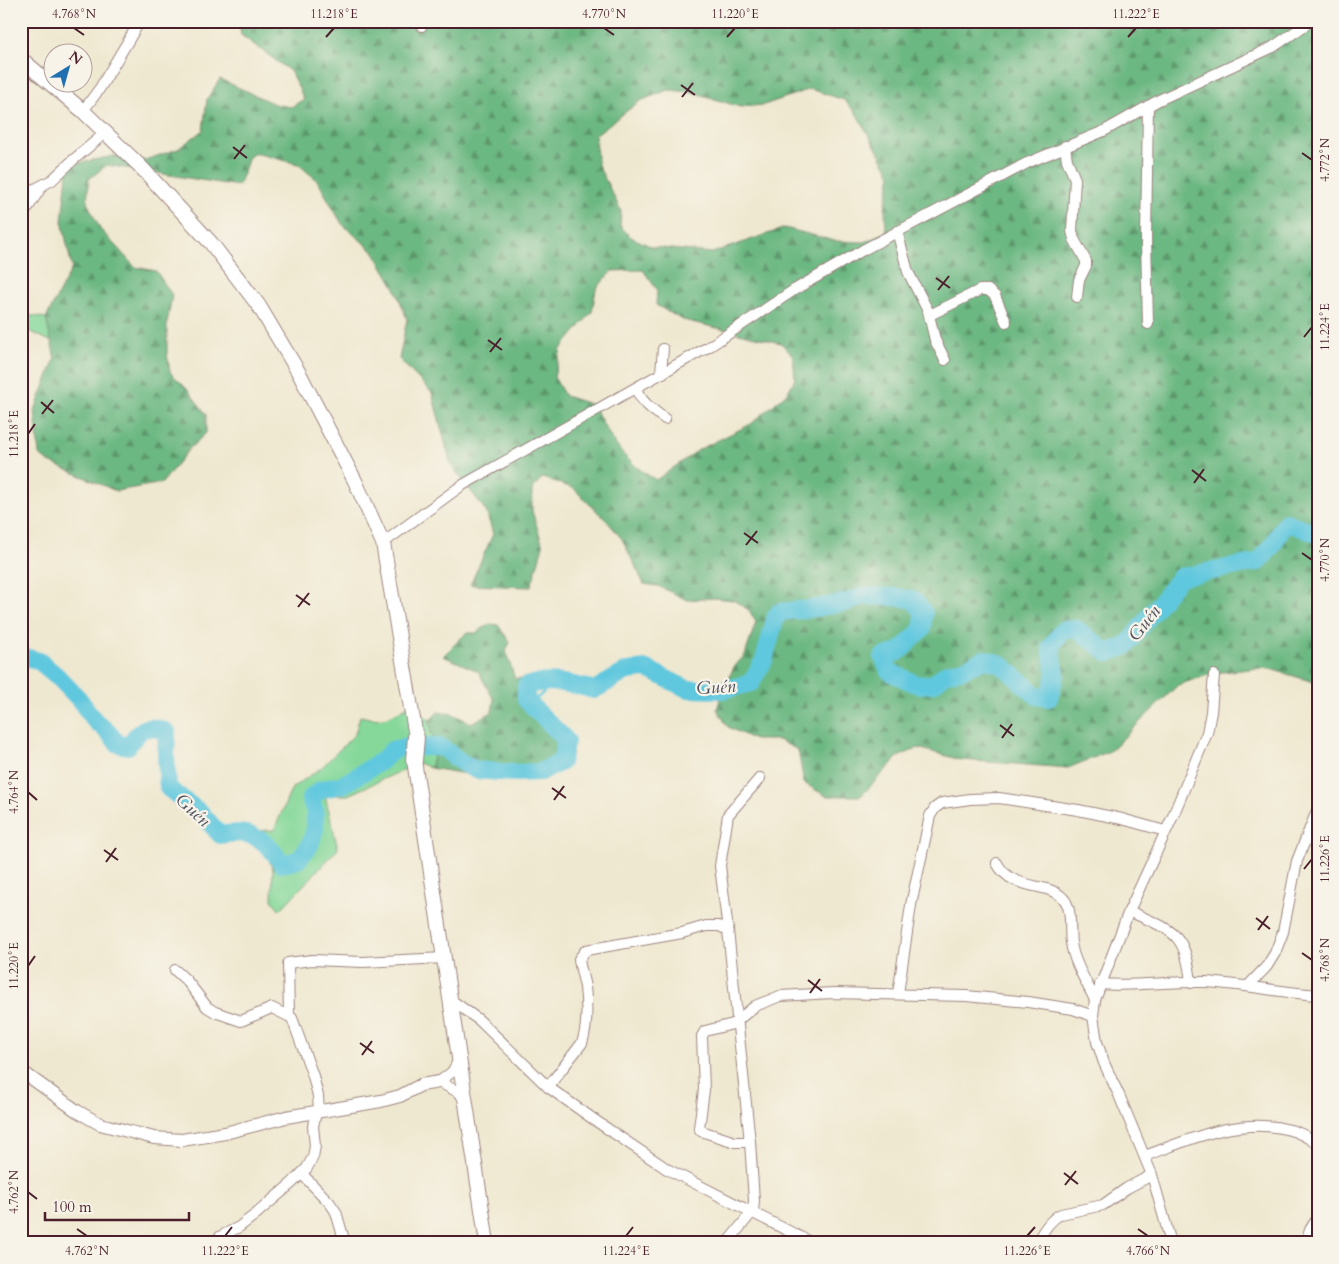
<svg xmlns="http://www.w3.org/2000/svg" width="1339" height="1264" font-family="Cardo,serif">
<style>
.grass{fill:#85d89a;stroke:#687c62}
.forest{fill:url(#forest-firs);stroke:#5b6c56;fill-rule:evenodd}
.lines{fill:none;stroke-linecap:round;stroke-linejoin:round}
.stream{stroke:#61c8de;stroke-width:3}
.river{stroke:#61c8de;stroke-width:18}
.minor-casing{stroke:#9c847e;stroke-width:12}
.tertiary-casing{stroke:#9c847e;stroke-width:14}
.secondary-casing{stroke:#9c847e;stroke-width:16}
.primary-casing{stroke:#9c847e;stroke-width:18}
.minor{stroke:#fff;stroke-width:10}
.tertiary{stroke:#fff;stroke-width:12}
.secondary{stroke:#fff;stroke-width:14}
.primary{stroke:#fff;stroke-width:16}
.ticks{fill:none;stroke:#4a1f2b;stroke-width:2}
.labels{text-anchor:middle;stroke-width:4.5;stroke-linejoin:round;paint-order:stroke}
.water-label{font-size:18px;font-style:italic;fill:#515261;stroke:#f7f3e8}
.neatline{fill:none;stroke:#4a1f2b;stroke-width:2}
.ticks-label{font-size:12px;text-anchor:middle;fill:#4a1f2b}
</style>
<defs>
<pattern id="forest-firs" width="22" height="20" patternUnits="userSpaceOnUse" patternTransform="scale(1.25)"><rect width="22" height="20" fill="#6cb882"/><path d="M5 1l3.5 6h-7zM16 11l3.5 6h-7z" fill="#5b956b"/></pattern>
</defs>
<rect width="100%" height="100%" fill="#f7f3e8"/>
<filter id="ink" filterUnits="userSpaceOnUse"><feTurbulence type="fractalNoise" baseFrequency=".02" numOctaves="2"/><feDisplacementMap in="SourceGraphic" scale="10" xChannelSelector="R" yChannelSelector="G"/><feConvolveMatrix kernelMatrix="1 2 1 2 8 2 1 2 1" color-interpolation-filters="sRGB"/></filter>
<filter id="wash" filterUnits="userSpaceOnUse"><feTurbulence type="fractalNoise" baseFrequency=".0096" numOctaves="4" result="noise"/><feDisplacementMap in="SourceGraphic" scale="20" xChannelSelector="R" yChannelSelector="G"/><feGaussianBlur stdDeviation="1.12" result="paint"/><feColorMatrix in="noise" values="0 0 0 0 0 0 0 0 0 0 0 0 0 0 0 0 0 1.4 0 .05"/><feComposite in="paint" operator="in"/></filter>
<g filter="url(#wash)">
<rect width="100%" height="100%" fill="#efe8d0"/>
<!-- grass -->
<g class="grass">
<polygon points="21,314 46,318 52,342 21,327"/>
<path d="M409,706l21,14 1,13 6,9 -7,26 -11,-5 -71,32h-23l13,54 -58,61 -8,-10 1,-31 -6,-14 -14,-24 21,-1 18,-42 29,-20 34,-34 5,-18c25,6 27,1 49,-10z"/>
</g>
<!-- forest -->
<g class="forest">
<path d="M238,21h1080v665l-4,-4 -44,-13 -11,-1 -46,5 -35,12 -68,66 -42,17 -107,-8 -43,-12 -20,9 -37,39h-35l-22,-13 -6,-33 -20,-10h-23l-27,-13 -11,-18 6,-19 11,-23 11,-12 11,-33 -7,-12 -16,-10 -19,-2 -27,2 -29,-14 -14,-2 -22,-45 -16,-19 -33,-32 -31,-10 -10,11v22l11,35 -12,41 -61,-2 23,-51 -7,-23 -35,-46 -19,-72 -33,-34 8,-40 -12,-31 -21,-36 -32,-28 -25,-44 -19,-16 -43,-11 -6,4 -10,28h-7l-125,-20 -18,14 -2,23 13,27 35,38 21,4 16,24 -5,29v29l3,19 17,17 19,25v19l-17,16 -27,34 -46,8 -67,-29 -10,-7 -4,-45 20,-51 -9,-41 26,-50 -10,-47 6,-56 50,-10 24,6 36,-12 25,-19 4,-31 13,-20 54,25 17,3 13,-8 -14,-28 -49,-36zM810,89l34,11 12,13 35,61 -6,34 1,24 -21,10 -30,-1 -50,-13 -73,25 -60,-6 -21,-10 -11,-11 1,-15 -23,-46 -3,-30 45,-34 28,-11 24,2 48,15 24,-2zM643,270l14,20 -1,15 27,15 98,23 12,13 2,23 -8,14 -36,31 -51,25 -44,31c-36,-21 -44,-40 -63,-75l-28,-9 -11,-19 7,-28 31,-37 4,-23 16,-18z"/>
<polygon points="490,624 498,625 510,642 506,651 515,679 524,678 537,703 571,739 572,754 553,758 539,768 502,780 430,768 437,742 431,733 430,720 438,712 453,714 471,723 492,712 494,700 478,671 443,656 466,633 476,633"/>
</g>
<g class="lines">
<!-- stream -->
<path class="stream" d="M526,700c13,0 17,-6 23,-17"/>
<!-- river -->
<path class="river" d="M21,656l18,5 18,15 22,23 15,21 14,12 10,12 10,2c13,-18 17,-23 39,-14l-1,24 2,32 34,26 18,21c31,-6 45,3 62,29l16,-4 12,-15 5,-16v-18l-5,-12 10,-9 24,-6 39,-24 9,-10 14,-3h35l23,17 12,6 37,3 27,-1 21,-10 5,-22 -40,-40v-14c22,-8 47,-2 68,4l33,-19 20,-2 40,20 36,1 28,-7 13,-23 12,-44 3,-4 31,-3 38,-7 16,-6 34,1 16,3 10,13 -2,16 -22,22 -17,6 7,15 28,13 15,-1 13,-11 18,-4 20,-10 17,5 36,32 12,2 7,-24 -5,-27 12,-17 14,-1 31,24 18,-7 54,-69 79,-15 13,-16 14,-24 32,12"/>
</g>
</g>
<g filter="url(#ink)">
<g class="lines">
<!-- minor casing -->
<g class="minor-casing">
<g id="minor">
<polyline points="422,26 425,21"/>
<polyline points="1148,106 1146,239 1148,324"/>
<polyline points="83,111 100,88 140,21"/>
<polyline points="1065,146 1067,160 1075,179 1072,231 1074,239 1086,261 1086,266 1079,280 1077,297"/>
<polyline points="21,193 37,188 52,180 72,161 105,133"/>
<polyline points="21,218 42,186"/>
<polyline points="897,231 908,272 928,311 935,340 945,360"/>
<polyline points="930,315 980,290 988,290 995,296 1006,322"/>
<polyline points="663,349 661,372 663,373"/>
<path d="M636,389c6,14 17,21 29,30"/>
<polyline points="383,543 461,486 710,346 794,290 863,250 1027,163 1104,131 1159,100 1273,47 1311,21"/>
<path d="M997,863c15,29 50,18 66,35 10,10 6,31 8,45 3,20 15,38 24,57"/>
<path d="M1129,911c43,20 57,20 62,72"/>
<polyline points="175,970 187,981 207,1007 215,1012 241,1021 272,1008 292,1018 313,1076 318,1096 319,1112"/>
<path d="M1100,984c35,3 69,-3 104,-2 38,2 75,10 114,13"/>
<polyline points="1248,986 1267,966 1275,953 1283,932 1297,861 1318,808"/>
<polyline points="898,994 911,905 930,816 935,808 942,803 970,799 999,798 1078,810 1122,819 1165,831"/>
<polyline points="451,1000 479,1020 548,1087 596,1121 667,1169 812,1243"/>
<polyline points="289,1016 288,963 312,960 363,962 444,958"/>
<polyline points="439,1082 460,1093 465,1102"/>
<polyline points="439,1082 452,1072 459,1060"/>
<path d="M548,1087l34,-44c6,-17 5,-38 3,-56 -2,-10 -5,-19 -6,-28l7,-9 96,-17 24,-7h13l9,4"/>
<polyline points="750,1142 735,1142 701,1131 699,1128 704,1090 702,1036 705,1031 733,1024 755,1006 780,996 833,993 966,996 1028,1002 1073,1009 1093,1016"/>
<path d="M1145,1156c46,-17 95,-40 145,-26 10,2 19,8 28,14"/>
<polyline points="302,1174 330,1203 336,1212 345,1243"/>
<polyline points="212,1243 221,1236 239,1227 256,1214 292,1183 307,1168 313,1157 315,1146 313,1126 316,1113"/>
<polyline points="727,1243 753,1211 754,1201 750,1142 728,930 720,866 728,815 760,778"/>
<path d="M1036,1243c7,-11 13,-23 25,-29l42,-9 24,-17 25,-13"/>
<polyline points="1171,1243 1152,1175 1119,1095 1104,1063 1097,1042 1093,1016 1095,1000 1129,911 1173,816 1207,733 1211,712 1214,675"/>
<polyline points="1306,1243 1310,1230 1318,1217"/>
</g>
</g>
<!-- tertiary casing -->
<g class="tertiary-casing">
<polyline id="tertiary" points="21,1074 27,1075 77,1111 100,1124 154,1138 182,1140 225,1133 286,1117 381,1101 400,1096 421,1085 439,1082"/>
</g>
<!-- secondary casing -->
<g class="secondary-casing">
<g id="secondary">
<polyline points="21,59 83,111 140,166 211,243 259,306 299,373 355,481 383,543 416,737"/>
<polyline points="414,760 487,1243"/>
</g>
</g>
<!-- primary casing -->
<g class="primary-casing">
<polyline id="primary" points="414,760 416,737"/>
</g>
<!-- minor -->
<use href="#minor" class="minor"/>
<!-- tertiary -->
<use href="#tertiary" class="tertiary"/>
<!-- secondary -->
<use href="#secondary" class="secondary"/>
<!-- primary -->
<use href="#primary" class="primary"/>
</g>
</g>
<!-- ticks -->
<path class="ticks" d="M74,28l10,7M604,28l10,7M326,37l8,-9M727,37l8,-9M1128,37l8,-9M681,85l14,10M682,97l11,-14M233,147l14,11M1302,153l10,7M234,159l11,-14M936,278l14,10M938,290l11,-14M1304,337l8,-10M488,340l14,10M490,352l11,-14M41,402l13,11M42,414l11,-14M28,434l7,-10M1192,470l14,11M1194,483l10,-14M744,533l14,10M746,545l11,-14M1302,553l10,7M296,595l14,10M298,607l11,-14M1000,725l14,11M1002,738l10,-14M552,788l14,10M28,792l9,8M554,800l10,-14M104,850l14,10M106,862l10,-14M1304,869l8,-10M1256,918l14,11M1258,930l10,-14M1302,953l10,7M28,966l7,-10M808,980l14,11M810,993l10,-14M360,1043l14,10M362,1055l10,-14M1064,1173l14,11M1065,1185l11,-14M28,1192l9,7M77,1229l10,7M1138,1229l10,7M225,1236l7,-9M626,1236l7,-9M1027,1236l8,-9"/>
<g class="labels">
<!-- water labels -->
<g class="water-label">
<text transform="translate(1144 623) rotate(-52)" y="6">Guén</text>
<text transform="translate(716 687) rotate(-4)" y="6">Guén</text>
<text transform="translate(193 810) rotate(42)" y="6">Guén</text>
</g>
</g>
<!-- margin -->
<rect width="1339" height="1264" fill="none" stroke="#f7f3e8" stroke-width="55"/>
<!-- north arrow -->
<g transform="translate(68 68) rotate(37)"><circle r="24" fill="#f7f3e8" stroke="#b29e9c"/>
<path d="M0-4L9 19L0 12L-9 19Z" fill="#1f6fb2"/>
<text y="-8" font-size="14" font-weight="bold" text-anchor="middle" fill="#4a1f2b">N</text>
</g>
<!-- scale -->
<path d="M45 1212v8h144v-8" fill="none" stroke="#4a1f2b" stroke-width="2.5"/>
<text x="52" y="1212" font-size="15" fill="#4a1f2b" stroke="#f7f3e8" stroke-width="4" paint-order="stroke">100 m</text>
<rect x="28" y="28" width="1284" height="1208" class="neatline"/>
<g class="ticks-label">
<text x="74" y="18">4.768°N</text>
<text x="334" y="18">11.218°E</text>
<text x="604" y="18">4.770°N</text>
<text x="735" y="18">11.220°E</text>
<text x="1136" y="18">11.222°E</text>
<text transform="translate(1325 160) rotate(-90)" y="4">4.772°N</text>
<text transform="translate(1325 327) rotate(-90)" y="4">11.224°E</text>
<text transform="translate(14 434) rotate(-90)" y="4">11.218°E</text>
<text transform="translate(1325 560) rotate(-90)" y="4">4.770°N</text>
<text transform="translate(14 792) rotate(-90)" y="4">4.764°N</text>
<text transform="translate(1325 859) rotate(-90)" y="4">11.226°E</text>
<text transform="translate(1325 960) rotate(-90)" y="4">4.768°N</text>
<text transform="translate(14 966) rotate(-90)" y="4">11.220°E</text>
<text transform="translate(14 1192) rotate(-90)" y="4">4.762°N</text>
<text x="87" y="1255">4.762°N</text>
<text x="225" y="1255">11.222°E</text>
<text x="626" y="1255">11.224°E</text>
<text x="1027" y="1255">11.226°E</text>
<text x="1148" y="1255">4.766°N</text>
</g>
</svg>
